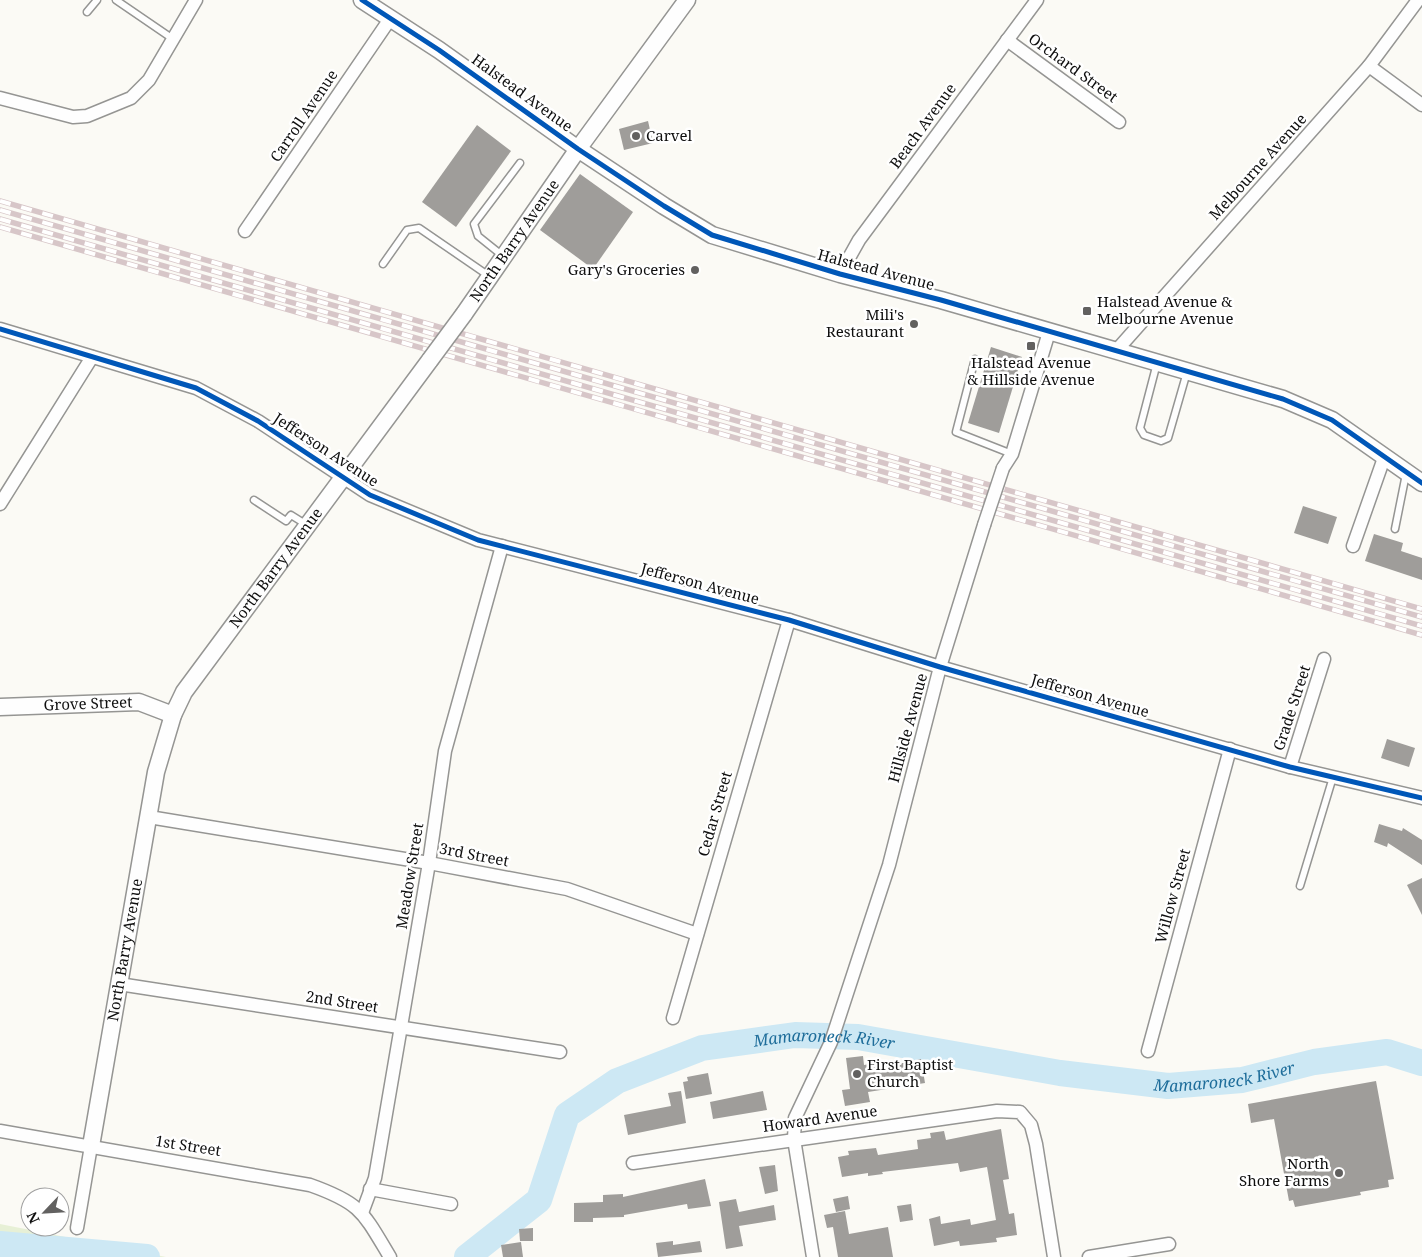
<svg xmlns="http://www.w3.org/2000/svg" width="1422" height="1257" font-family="'Noto Serif',serif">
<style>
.green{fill:#e7f0d6}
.forest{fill:#d8e7c5}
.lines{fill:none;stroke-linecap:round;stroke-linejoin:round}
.river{stroke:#cde8f4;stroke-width:26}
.building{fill:#9f9d9a}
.service-casing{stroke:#959593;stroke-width:9}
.minor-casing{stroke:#959593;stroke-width:15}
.tertiary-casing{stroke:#959593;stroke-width:19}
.service{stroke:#fefefe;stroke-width:6}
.minor{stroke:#fefefe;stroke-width:12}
.tertiary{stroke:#fefefe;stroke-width:16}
.rail-casing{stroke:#d7c6c8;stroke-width:5.5}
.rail{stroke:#fff;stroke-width:4;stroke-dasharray:11;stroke-linecap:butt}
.minor-bridge-casing{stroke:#959593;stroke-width:15;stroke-linecap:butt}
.tertiary-bridge-casing{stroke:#959593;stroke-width:19;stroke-linecap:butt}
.minor-bridge{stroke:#fefefe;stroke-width:12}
.tertiary-bridge{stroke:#fefefe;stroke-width:16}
.cycleway-casing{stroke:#fff;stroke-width:8}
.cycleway{stroke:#0057b8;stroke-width:5}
.poi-dot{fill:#626160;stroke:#fff;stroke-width:2}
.labels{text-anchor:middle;stroke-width:5;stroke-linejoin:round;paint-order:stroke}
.street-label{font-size:15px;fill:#0f0f0f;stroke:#fff}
.poi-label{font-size:15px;fill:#0f0f0f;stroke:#fff;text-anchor:start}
.water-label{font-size:16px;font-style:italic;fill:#1e6d9a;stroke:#fff}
</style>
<rect width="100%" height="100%" fill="#fbfaf5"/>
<!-- green -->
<polygon class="green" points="0,1224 166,1257 0,1257"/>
<!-- forest -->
<polygon class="forest" points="0,1234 138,1257 0,1257"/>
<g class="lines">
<!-- river -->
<g class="river">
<polyline points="0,1244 147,1257"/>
<path id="s1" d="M467,1257l72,-57 28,-85 50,-34 85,-33 93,-13 63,2 202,36 108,13 74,-6 72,-18 73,-10 35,11"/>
</g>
</g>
<!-- building -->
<g class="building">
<polygon points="648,121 653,143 624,150 619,129"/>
<polygon points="477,125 511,151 456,227 422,202"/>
<polygon points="580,174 633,212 593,269 540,230"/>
<polygon points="991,347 1022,357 999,433 968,423"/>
<polygon points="1303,506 1337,517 1328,544 1294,533"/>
<polygon points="1374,534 1403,543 1401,551 1422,558 1422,580 1365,561"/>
<polygon points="1387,739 1415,748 1409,767 1381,758"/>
<polygon points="1379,824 1402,831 1403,828 1422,840 1422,865 1388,843 1387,847 1374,842"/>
<polygon points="1422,878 1422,915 1407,885"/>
<polygon points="863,1056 864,1065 892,1060 893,1065 921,1059 925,1083 868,1092 870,1102 845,1106 842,1090 850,1089 846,1058"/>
<polygon points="708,1073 712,1094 686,1099 683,1082 688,1081 687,1077"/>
<polygon points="1376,1081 1394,1179 1388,1180 1389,1187 1360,1192 1361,1195 1295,1207 1293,1200 1289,1201 1274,1119 1251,1123 1248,1104"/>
<polygon points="681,1091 686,1123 628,1135 624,1115 671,1106 668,1093"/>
<polygon points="763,1091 767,1110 713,1119 710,1102"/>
<polygon points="1001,1129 1009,1179 1003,1180 1009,1214 1014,1213 1017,1235 996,1238 997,1242 960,1246 959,1241 934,1246 929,1219 940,1216 941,1224 970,1219 971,1225 996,1220 987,1167 960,1172 958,1163 882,1172 883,1174 868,1176 868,1173 842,1177 838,1157 849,1155 848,1151 876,1148 878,1155 918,1149 917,1140 931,1138 930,1133 944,1131 946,1140"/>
<polygon points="775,1165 778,1191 765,1194 759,1167"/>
<polygon points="705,1179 711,1206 688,1209 687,1204 624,1215 624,1217 593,1218 593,1222 574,1222 574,1203 603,1202 603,1195 623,1194 623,1197"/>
<polygon points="848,1196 850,1209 836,1212 833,1199"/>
<polygon points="736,1199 739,1212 774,1205 776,1220 739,1226 743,1246 726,1249 719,1202"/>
<polygon points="911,1204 913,1220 900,1222 897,1206"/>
<polygon points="845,1211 849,1234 888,1227 893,1257 838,1257 833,1227 827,1228 824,1215"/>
<polygon points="533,1228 533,1241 520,1241 519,1229"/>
<polygon points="673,1241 673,1245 700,1241 702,1252 658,1257 656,1243"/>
<polygon points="521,1242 523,1257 503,1257 501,1245"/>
</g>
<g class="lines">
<!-- service casing -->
<g class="service-casing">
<g id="service">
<polyline points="116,0 173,39"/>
<polyline points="87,12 97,0"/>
<polyline points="503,256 478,236 474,224 520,163"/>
<polyline points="383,264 407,230 419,228 489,276"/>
<polyline points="975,359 956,432 1012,454"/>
<polyline points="1157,363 1140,428 1144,435 1161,441 1168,438 1187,372"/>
<polyline points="254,500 286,521 291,515 307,525"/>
<polyline points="1395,529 1406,474"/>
<polyline points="1300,886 1333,777"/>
</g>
</g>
<!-- minor casing -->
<g class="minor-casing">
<g id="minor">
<polyline points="1007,40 1119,122"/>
<polyline points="1369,66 1422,105"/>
<polyline points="0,98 73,117 87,116 131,98 149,80 196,0"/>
<polyline points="245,231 390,19"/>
<polyline points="840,274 859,240 1037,0"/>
<polyline points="0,329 196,388 258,421 370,495 478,540 789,620 940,667 1290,767 1422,798"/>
<polyline points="1116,351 1369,66 1418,0"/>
<polyline points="1003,468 1012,454 1049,332"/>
<polyline points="0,504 92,357"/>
<polyline points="1353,546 1384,458"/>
<polyline points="1290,767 1324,659"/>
<polyline points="149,817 429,863 567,889 697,934"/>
<polyline points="119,984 560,1052"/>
<polyline points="673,1018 789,620"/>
<polyline points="1148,1051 1230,749"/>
<path d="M0,1131l310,54c51,18 53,27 80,72"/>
<polyline points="633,1163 997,1111 1020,1112 1031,1125 1036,1144 1054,1257"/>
<polyline points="370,1189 451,1204"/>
<polyline points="362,1213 375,1178 429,863 445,751 502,546"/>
<polyline points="77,1228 91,1146"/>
<polyline points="813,1257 794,1139 795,1118 831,1042 889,865 940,667 984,525"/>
<polyline points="1089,1257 1169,1244"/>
</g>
</g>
<!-- tertiary casing -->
<g class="tertiary-casing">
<g id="tertiary">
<polyline points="362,0 439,50 578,149 664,206 712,235 840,274 941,300 1283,399 1332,420 1422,483"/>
<path id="s2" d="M464,314l114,-165 109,-149"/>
<path id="s3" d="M0,707l139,-5 34,13"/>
<path id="s4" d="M91,1146l65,-374 17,-57 11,-23 246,-332"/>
</g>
</g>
<!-- service -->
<use href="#service" class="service"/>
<!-- minor -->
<use href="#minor" class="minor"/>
<!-- tertiary -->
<use href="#tertiary" class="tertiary"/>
<!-- rail casing -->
<g class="rail-casing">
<g id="rail">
<polyline points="0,201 1422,609"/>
<polyline points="0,210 1422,617"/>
<polyline points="0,219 1422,626"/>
<polyline points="0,227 1422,635"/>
</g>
</g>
<!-- rail -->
<use href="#rail" class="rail"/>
<!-- minor-bridge casing -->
<g class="minor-bridge-casing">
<polyline id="minor-bridge" points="984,525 1003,468"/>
</g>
<!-- tertiary-bridge casing -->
<g class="tertiary-bridge-casing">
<polyline id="tertiary-bridge" points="430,360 464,314"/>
</g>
<!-- minor-bridge -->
<use href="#minor-bridge" class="minor-bridge"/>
<!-- tertiary-bridge -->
<use href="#tertiary-bridge" class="tertiary-bridge"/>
<!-- cycleway casing -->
<g class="cycleway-casing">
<g id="cycleway">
<polyline points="362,0 439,50 578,149 664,206 712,235 840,274 941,300 1283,399 1332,420 1422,483"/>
<polyline points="0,329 196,388 258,421 370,495 478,540 789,620 940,667 1290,767 1422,798"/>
</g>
</g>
<!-- cycleway -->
<use href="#cycleway" class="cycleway"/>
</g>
<!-- markers -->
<g class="poi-dot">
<circle cx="636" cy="136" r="5"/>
<circle cx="695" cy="270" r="5"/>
<rect x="1082" y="306" width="10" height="10" rx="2.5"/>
<circle cx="914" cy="324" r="5"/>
<rect x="1026" y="341" width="10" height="10" rx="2.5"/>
<circle cx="857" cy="1074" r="5"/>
<circle cx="1339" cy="1173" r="5"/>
</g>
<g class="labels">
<!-- street labels -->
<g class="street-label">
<text transform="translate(1073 68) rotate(36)" y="5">Orchard Street</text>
<text transform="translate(522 93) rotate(36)" y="5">Halstead Avenue</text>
<text transform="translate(304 116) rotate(-56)" y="5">Carroll Avenue</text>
<text transform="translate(923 126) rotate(-54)" y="5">Beach Avenue</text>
<text transform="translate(1258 167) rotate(-48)" y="5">Melbourne Avenue</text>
<text dy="5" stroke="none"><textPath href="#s2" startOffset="89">North Barry Avenue</textPath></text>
<text transform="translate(876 270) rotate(15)" y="5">Halstead Avenue</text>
<text transform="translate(326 450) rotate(33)" y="5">Jefferson Avenue</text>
<text dy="5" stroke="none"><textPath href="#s4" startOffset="619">North Barry Avenue</textPath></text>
<text transform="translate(700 584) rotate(15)" y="5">Jefferson Avenue</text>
<text transform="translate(1090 696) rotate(16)" y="5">Jefferson Avenue</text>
<text dy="5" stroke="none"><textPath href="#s3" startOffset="88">Grove Street</textPath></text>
<text transform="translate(1292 708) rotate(-72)" y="5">Grade Street</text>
<text transform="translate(908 728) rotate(-75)" y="5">Hillside Avenue</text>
<text transform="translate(715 814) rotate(-74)" y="5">Cedar Street</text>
<text transform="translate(474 855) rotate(11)" y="5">3rd Street</text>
<text transform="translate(410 876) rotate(-81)" y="5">Meadow Street</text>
<text transform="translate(1173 896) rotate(-75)" y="5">Willow Street</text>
<text dy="5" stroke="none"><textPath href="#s4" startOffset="199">North Barry Avenue</textPath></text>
<text transform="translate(342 1002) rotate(9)" y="5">2nd Street</text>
<text transform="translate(820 1119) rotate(-8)" y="5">Howard Avenue</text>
<text transform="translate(188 1146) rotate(9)" y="5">1st Street</text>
</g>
<!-- poi labels -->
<g class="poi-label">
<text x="646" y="141">Carvel</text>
<text x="685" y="275" text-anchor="end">Gary's Groceries</text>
<text x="1097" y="307">Halstead Avenue &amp;<tspan x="1097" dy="17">Melbourne Avenue</tspan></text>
<text x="904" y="320" text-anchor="end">Mili's<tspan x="904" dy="17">Restaurant</tspan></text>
<text x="1031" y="368" text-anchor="middle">Halstead Avenue<tspan x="1031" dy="17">&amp; Hillside Avenue</tspan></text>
<text x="867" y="1070">First Baptist<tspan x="867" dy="17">Church</tspan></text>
<text x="1329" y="1169" text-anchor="end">North<tspan x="1329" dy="17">Shore Farms</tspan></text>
</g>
<!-- water labels -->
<g class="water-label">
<text dy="6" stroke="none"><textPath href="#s1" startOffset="456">Mamaroneck River</textPath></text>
<text dy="6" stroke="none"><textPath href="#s1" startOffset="861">Mamaroneck River</textPath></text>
</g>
</g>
<!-- north arrow -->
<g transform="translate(45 1212) rotate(245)"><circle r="24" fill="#ffffff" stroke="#9f9f9f"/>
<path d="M0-4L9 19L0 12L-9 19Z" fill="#626160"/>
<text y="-8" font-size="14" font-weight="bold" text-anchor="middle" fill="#0f0f0f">N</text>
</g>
</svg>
